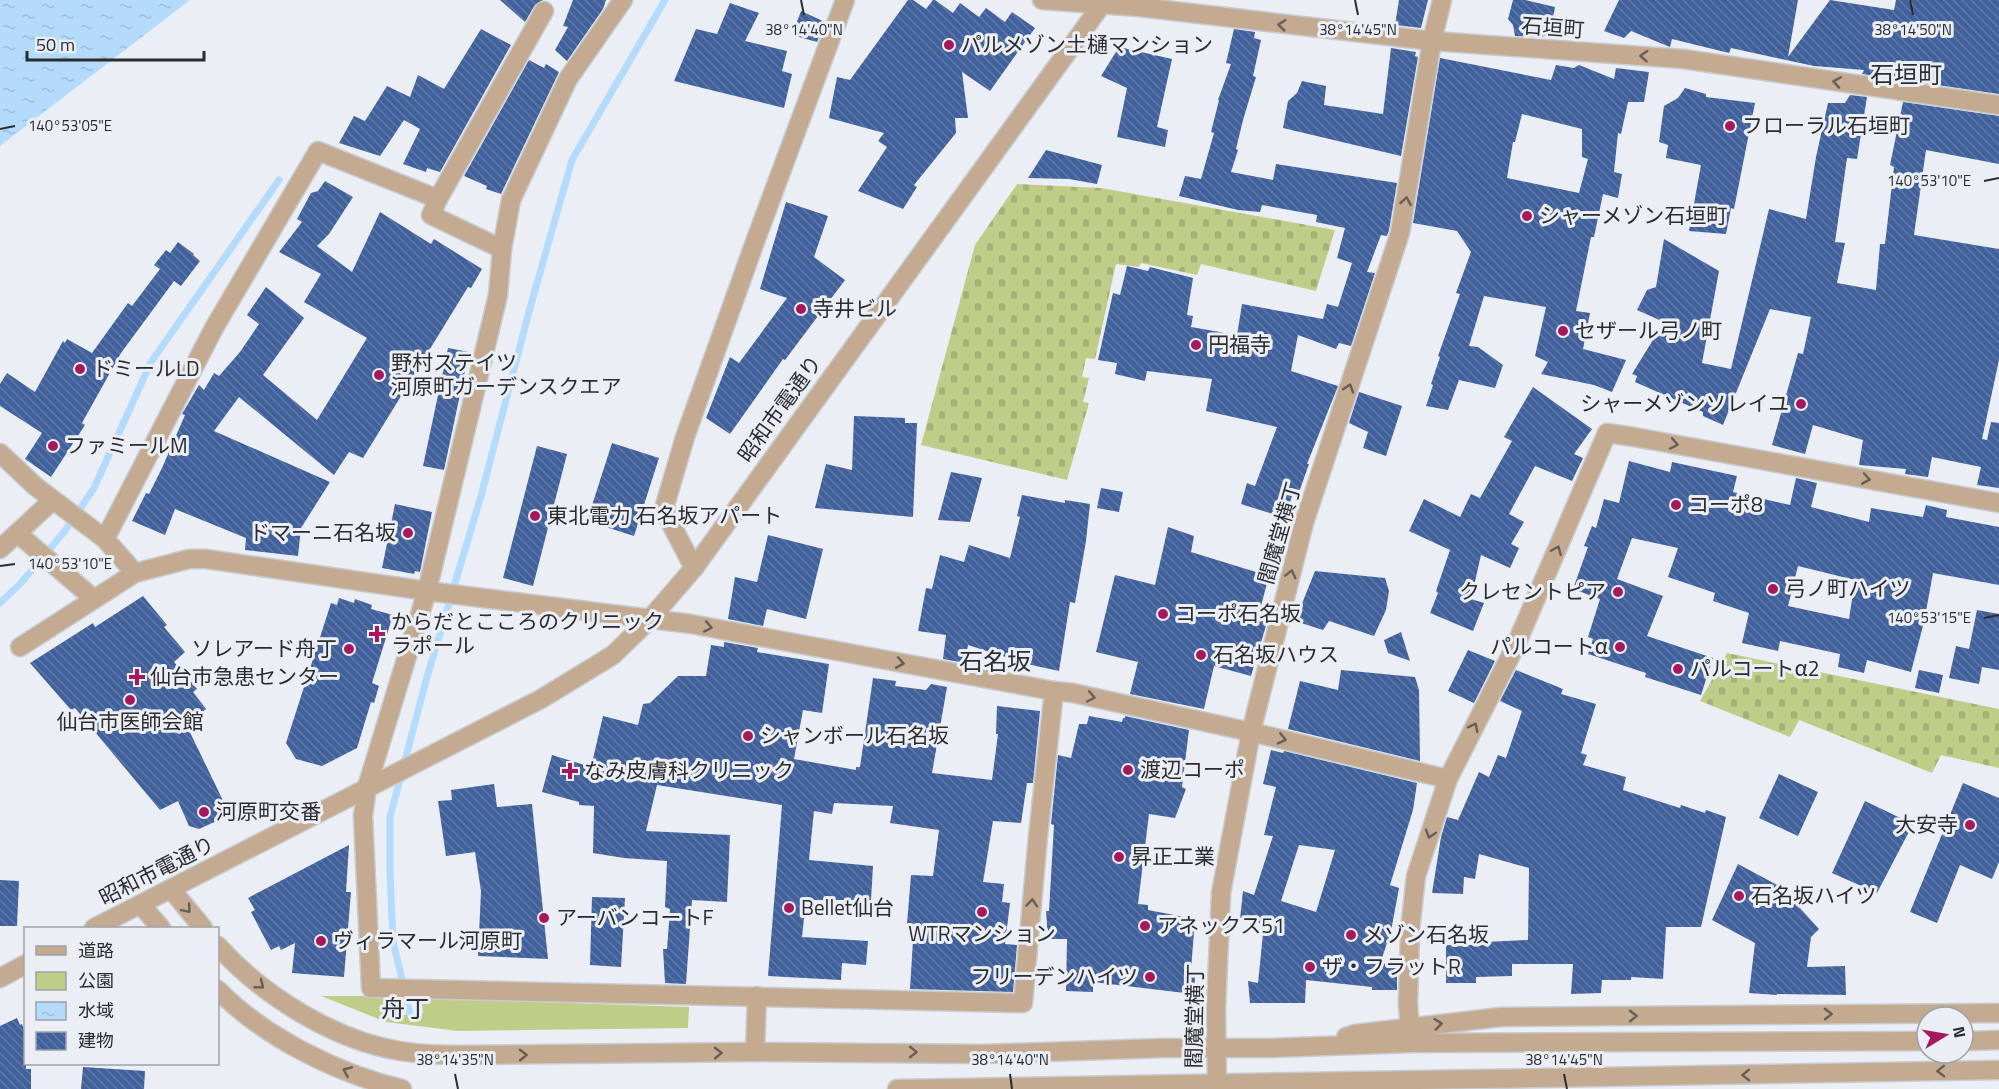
<svg xmlns="http://www.w3.org/2000/svg" width="1999" height="1089" font-family="'Titillium Web','Noto Sans JP',sans-serif">
<style>
.cemetery{fill:url(#cemetery-stones)}
.park{fill:#bfcd88}
.water{fill:url(#water-ripples)}
.lines{fill:none;stroke-linecap:round;stroke-linejoin:round}
.stream{stroke:#b5dbfc;stroke-width:7}
.building{fill:url(#building-back-hatch);fill-rule:evenodd}
.minor-casing{stroke:#c8ccd1;stroke-width:21}
.minor{stroke:#c3aa91;stroke-width:18}
.oneway{stroke:#675e55}
.ticks{fill:none;stroke:#2a2b2d;stroke-width:2}
.poi-dot{fill:#a6185b;stroke:#ebeff5;stroke-width:2}
.labels{text-anchor:middle;stroke-width:6;stroke-linejoin:round;paint-order:stroke}
.street-label{font-size:21px;fill:#2a2b2d;stroke:#ebeff5}
.poi-label{font-size:21px;fill:#2a2b2d;stroke:#ebeff5;text-anchor:start}
.quarter-label{font-size:24px;fill:#2b2e33;stroke:#ebeff5}
.ticks-label{font-size:15px;text-anchor:middle;fill:#2a2b2d;stroke:#ebeff5;stroke-width:6;stroke-linejoin:round;paint-order:stroke}
</style>
<defs>
<pattern id="cemetery-stones" width="16" height="16" patternUnits="userSpaceOnUse" patternTransform="scale(1.5)"><rect width="16" height="16" fill="#bfcd88"/><path d="M2 7V4a2 2 0 0 1 4 0v3zM10 15v-3a2 2 0 0 1 4 0v3z" fill="#a4b076"/></pattern>
<pattern id="water-ripples" width="26" height="14" patternUnits="userSpaceOnUse" patternTransform="scale(1.5)"><rect width="26" height="14" fill="#b5dbfc"/><path d="M2 4q2-2 4 0t4 0M15 11q2-2 4 0t4 0" fill="none" stroke="#9cbcd8"/></pattern>
<pattern id="building-back-hatch" width="6" height="6" patternUnits="userSpaceOnUse" patternTransform="scale(1.5)"><rect width="6" height="6" fill="#41619c"/><path d="M-1 5l2 2M0 0l6 6M5-1l2 2" fill="none" stroke="#6078a5"/></pattern>
</defs>
<rect width="100%" height="100%" fill="#ebeff5"/>
<!-- cemetery -->
<g class="cemetery">
<polygon points="1017,184 1101,188 1335,230 1316,291 1201,264 1197,275 1141,263 1139,267 1116,264 1095,359 1086,358 1082,377 1089,378 1083,402 1089,403 1067,480 921,445 975,245"/>
<polygon points="1727,653 1999,709 1999,768 1941,755 1932,773 1799,720 1790,737 1700,701"/>
</g>
<!-- park -->
<polygon class="park" points="321,996 386,996 391,1016 423,1013 421,998 689,1007 688,1028 458,1031 386,1022"/>
<!-- water -->
<polygon class="water" points="0,0 190,0 0,146"/>
<g class="lines">
<!-- stream -->
<g class="stream">
<polyline points="0,603 20,584 64,532 94,488 151,362 279,180"/>
<polyline points="410,1014 393,941 390,872 390,817 427,677 481,496 530,308 572,160 665,0"/>
</g>
</g>
<!-- building -->
<g class="building">
<polygon points="500,0 543,0 535,5 525,22"/>
<polygon points="573,0 606,0 603,9 567,61 555,50 568,27 563,26"/>
<polygon points="908,0 913,0 926,9 933,0 935,0 953,13 960,3 979,17 986,8 1005,22 1012,12 1035,28 990,91 962,72 968,118 955,118 956,133 914,185 917,187 903,209 858,191 887,147 878,141 884,133 829,118 837,77 850,80"/>
<polygon points="1399,0 1428,0 1421,28 1395,25"/>
<polygon points="1513,0 1525,0 1555,7 1550,35 1540,37 1515,36 1513,25 1508,19"/>
<polygon points="1619,0 1798,0 1788,57 1830,0 1894,10 1896,0 1999,0 1999,94 1862,74 1864,70 1814,66 1731,48 1729,53 1672,39 1670,47 1631,31 1624,38 1604,31"/>
<polygon points="730,3 759,13 745,41 787,51 782,71 792,74 784,108 674,81 696,29 717,34"/>
<polygon points="801,11 825,22 817,42 792,35"/>
<polygon points="481,29 511,45 440,172 427,168 426,172 403,164 420,129 404,120 380,156 339,143 354,116 365,121 387,86 410,97 418,75 444,89"/>
<polygon points="1234,29 1255,32 1254,38 1261,40 1253,76 1256,77 1243,120 1236,149 1238,150 1231,172 1273,180 1276,164 1397,183 1389,230 1387,236 1381,235 1367,272 1375,273 1351,346 1339,343 1336,349 1298,335 1291,371 1338,386 1307,464 1309,464 1298,495 1293,493 1285,518 1241,504 1247,483 1255,486 1277,427 1206,411 1212,379 1147,371 1145,381 1115,374 1117,363 1098,360 1113,293 1120,295 1127,266 1148,271 1150,267 1193,278 1187,315 1193,316 1191,327 1237,335 1242,304 1323,319 1327,304 1338,307 1352,263 1337,258 1345,228 1316,222 1317,215 1262,205 1260,212 1238,210 1179,196 1185,176 1201,179 1214,133 1211,132 1219,100 1218,100 1231,64 1226,63"/>
<polygon points="1119,47 1172,59 1157,127 1168,130 1165,147 1117,137 1127,88 1101,76"/>
<polygon points="1391,48 1416,52 1415,56 1418,57 1401,156 1283,128 1288,101 1297,93 1302,81 1326,86 1324,105 1383,114"/>
<path d="M1440,58l111,22 5,-15 18,3 5,-3 35,14 2,-11 33,4 -5,30h-16l-7,32 -3,-1 -4,39 8,2 -4,24 -15,-4 -9,43h-3l-15,74 14,2 -7,36 43,11 -14,32 -18,-7 -53,-11 7,-12 -13,-6 11,-49 -62,-11 -15,50 9,1 25,18 -8,23 -36,-8 -11,30 -22,-4 7,-21 -2,-1 9,-27 -2,-1 22,-62 -4,-1 15,-41 -14,-21 -44,-8zM1522,114l60,15v28l6,2 -9,34 -72,-15 6,-36h2z"/>
<polygon points="529,60 544,68 546,64 559,72 501,194 486,189 487,186 464,176"/>
<polygon points="1685,88 1706,94 1706,97 1755,103 1734,209 1731,208 1726,234 1689,231 1701,165 1666,158 1668,145 1659,142 1664,106 1678,98"/>
<polygon points="1850,95 1867,97 1857,159 1847,158 1835,242 1845,243 1837,283 1876,290 1880,244 1885,244 1894,167 1890,165 1903,102 1999,116 1999,164 1926,150 1914,235 1999,249 1999,360 1982,439 1987,440 1991,422 1999,423 1999,488 1977,485 1981,467 1932,457 1928,477 1905,474 1906,469 1859,465 1863,440 1813,425 1805,454 1772,445 1798,353 1803,354 1811,317 1770,309 1723,425 1703,416 1703,412 1635,382 1637,376 1632,374 1664,322 1637,310 1647,290 1656,287 1664,239 1719,271 1702,363 1731,369 1769,209 1806,219 1816,157 1828,103 1845,103"/>
<polygon points="1046,150 1102,165 1097,184 1069,179 1028,178"/>
<polygon points="325,181 353,197 329,234 317,246 352,272 380,212 431,244 434,239 482,269 471,288 468,287 363,458 349,452 334,475 239,397 214,431 330,482 301,528 298,556 245,550 246,538 175,509 165,535 132,521 146,493 149,494 162,468 185,415 182,414 199,385 204,390 214,373 219,376 240,352 259,324 247,315 266,287 304,318 263,375 317,420 367,338 304,302 321,274 279,252 302,222 297,219 311,193 318,191"/>
<polygon points="786,202 828,216 814,257 845,280 785,360 783,359 730,434 706,418 730,357 739,363 787,298 760,289"/>
<polygon points="178,242 194,254 193,255 200,261 181,286 174,281 121,353 82,423 85,425 51,477 25,459 42,433 0,406 0,384 7,373 35,392 63,341 65,343 67,339 92,353 128,303 132,306 160,269 154,265 166,250 170,253"/>
<polygon points="448,348 469,352 444,470 423,466"/>
<polygon points="1533,387 1592,429 1574,454 1583,458 1572,481 1535,466 1509,514 1524,522 1511,544 1519,548 1510,568 1481,555 1471,599 1484,603 1473,631 1430,613 1438,593 1436,591 1450,550 1409,531 1424,499 1460,517 1471,494 1480,498 1512,441 1504,437"/>
<polygon points="1359,392 1402,406 1386,456 1363,448 1368,432 1349,423"/>
<polygon points="854,416 905,418 905,423 917,423 913,517 815,508 826,464 852,470"/>
<polygon points="612,443 659,458 634,536 587,521"/>
<polygon points="537,446 567,454 533,586 503,578"/>
<path d="M1629,461l41,11 2,-10 65,14 -4,16 57,13 6,-27 21,5 -6,24 58,15 2,-14 52,9 3,-12 21,5 -1,7 53,10v58l-66,-12 -9,49 -13,50 -44,-12 -3,13 -26,-6 2,-13 -60,-13 -2,10 -36,-8 7,-30 -36,-12 2,-8 -47,-16 10,-29 -46,-10 -15,41 46,17 -16,40 66,22 -12,37 -56,-18 1,-4 -58,-19 5,-15 -5,-2 12,-38 -27,-10 15,-42 -4,-1 8,-20 4,2 8,-29 15,4zM1798,566l57,14 -6,39 -61,-13z"/>
<polygon points="951,472 982,478 970,522 938,520"/>
<polygon points="1101,488 1123,492 1119,512 1097,508"/>
<polygon points="1022,495 1065,503 1065,500 1090,504 1086,541 1075,603 1070,602 1059,671 1027,664 968,645 965,663 943,659 946,635 918,631 926,588 932,589 940,555 964,562 969,545 1010,558 1020,517 1017,516"/>
<polygon points="395,504 432,512 420,572 415,571 414,574 382,568"/>
<polygon points="1168,527 1194,536 1191,552 1269,576 1258,617 1268,619 1251,676 1214,666 1204,709 1130,694 1138,662 1096,652 1115,575 1155,585"/>
<polygon points="768,535 823,549 806,619 767,609 763,626 728,619 735,577 757,582"/>
<polygon points="1315,571 1385,578 1389,591 1386,610 1374,636 1329,621 1323,630 1295,621"/>
<polygon points="143,596 167,625 164,627 185,652 174,662 197,689 193,692 206,709 192,720 189,716 184,720 230,815 199,829 189,826 178,801 160,810 75,708 71,710 30,663 93,623 95,627"/>
<polygon points="339,598 354,603 355,599 372,605 371,609 393,615 372,683 379,686 374,703 371,702 357,748 322,766 296,759 286,743 331,603 337,605"/>
<polygon points="1977,610 1999,614 1999,670 1982,667 1979,684 1949,678 1956,646 1969,649"/>
<polygon points="1401,632 1410,661 1388,653 1384,640"/>
<polygon points="724,642 758,648 757,652 829,664 822,713 803,710 794,759 856,770 856,767 860,767 873,678 896,681 895,686 926,690 931,684 947,687 932,773 992,780 998,734 996,734 997,706 1040,711 1033,783 1027,783 1021,823 993,821 983,882 1004,884 1002,902 1010,903 1005,944 1017,945 1013,992 910,989 914,924 907,924 911,875 933,876 939,830 890,823 893,806 834,803 832,814 814,811 809,860 873,866 871,900 806,900 802,937 868,941 866,965 842,963 841,980 768,976 782,805 657,785 646,831 730,835 727,902 692,900 686,984 665,983 663,949 667,949 670,909 665,907 667,861 624,858 593,853 594,806 579,805 579,802 542,792 552,755 591,767 603,716 638,725 643,704 650,703 678,676 706,676 711,645 724,647"/>
<polygon points="1468,650 1495,661 1474,703 1448,691"/>
<polygon points="1341,670 1415,677 1419,690 1420,761 1288,729 1300,681 1338,690"/>
<polygon points="1516,670 1563,689 1561,694 1596,704 1581,753 1587,755 1583,765 1626,777 1623,790 1680,808 1681,805 1705,813 1706,810 1726,817 1701,927 1666,927 1663,979 1631,977 1631,980 1602,980 1601,993 1571,994 1573,964 1512,964 1512,976 1476,977 1476,983 1446,983 1446,945 1485,945 1485,942 1528,940 1529,868 1479,854 1475,879 1464,877 1463,894 1432,893 1441,837 1447,817 1458,820 1479,772 1489,777 1498,755 1506,758 1522,711 1500,701"/>
<polygon points="1919,670 1943,675 1939,693 1915,688"/>
<polygon points="1089,716 1122,722 1123,718 1125,718 1125,716 1189,730 1182,787 1186,789 1175,818 1149,814 1138,904 1148,905 1148,910 1195,919 1191,970 1196,971 1193,994 1093,982 1093,992 1066,991 1067,939 1048,939 1046,911 1049,911 1054,825 1051,824 1058,755 1071,758 1079,724 1087,724"/>
<path d="M1271,750l12,3 1,-2 133,32 -4,27 -23,75 9,3 -8,43 -11,33 17,-2v28h-25v-3l-66,-7 -1,23h-55l-2,-22 10,2 6,-59 -24,-5 3,-28 11,4 19,-59 -9,-1 12,-48 -13,-3zM1299,845l36,5 -19,62 -35,-11z"/>
<polygon points="1779,774 1818,792 1798,836 1759,818"/>
<polygon points="1963,783 1999,798 1999,862 1992,879 1960,865 1937,923 1910,912"/>
<polygon points="494,784 497,807 532,804 548,959 478,956 481,891 475,852 446,856 438,801 452,800 451,790"/>
<polygon points="1865,801 1913,824 1877,893 1832,873"/>
<polygon points="349,845 346,892 351,892 344,977 292,973 295,943 281,950 279,946 271,950 251,912 255,910 248,898"/>
<polygon points="1738,864 1781,887 1819,929 1811,937 1807,967 1845,966 1846,995 1777,994 1777,995 1749,993 1755,943 1712,920"/>
<polygon points="0,880 19,881 17,926 0,926"/>
<polygon points="592,897 625,898 621,967 590,965"/>
<polygon points="17,1018 20,1025 22,1024 26,1036 26,1069 31,1069 31,1089 0,1089 0,1026"/>
<polygon points="83,1067 145,1071 144,1089 81,1089"/>
</g>
<g class="lines">
<!-- minor casing -->
<g class="minor-casing">
<g id="minor">
<polyline points="623,0 568,79 511,200 502,249 498,295 427,591 367,787 363,816 371,988 1023,1003 1038,836 1054,691"/>
<polyline points="1042,0 1139,7 1432,41 1683,59 1999,105"/>
<polyline points="438,199 544,11"/>
<polyline points="0,453 35,486 105,539 135,573"/>
<polyline points="17,533 94,599"/>
<polyline points="105,539 214,328 318,151 438,199 431,215 502,249"/>
<polyline points="0,549 53,500"/>
<polyline points="694,568 669,520 665,505 685,437 756,239 845,0"/>
<polyline points="20,647 135,573 189,559 206,559 427,591 691,624 1054,691 1073,693 1251,732 1448,779"/>
<polyline points="171,889 203,928"/>
<polyline points="141,905 161,928"/>
<polyline points="94,928 541,699 613,655 650,619 694,568 1105,0"/>
<path d="M218,946c44,49 115,94 182,105 19,3 40,4 60,4l295,-3 228,2 180,-6h107l141,-5 516,-2"/>
<polyline points="0,978 26,964"/>
<path d="M218,990c46,47 120,84 184,99"/>
<polyline points="1346,1037 1355,1034 1501,1017 1999,1013"/>
<polyline points="1963,1041 1999,1040"/>
<polyline points="1411,1043 1408,1004 1410,930 1416,876 1448,779 1515,647 1607,433 1634,437 1999,503"/>
<polyline points="755,1052 757,996"/>
<polyline points="897,1089 1999,1070"/>
<polyline points="1217,1089 1216,1008 1221,893 1251,732 1304,523 1400,233 1432,41 1442,0"/>
</g>
</g>
<!-- minor -->
<use href="#minor" class="minor"/>
</g>
<!-- one-way arrows -->
<defs><path id="oneway-chevron" d="M-2-3.5L2.5 0L-2 3.5" fill="none" stroke-width="1.6" stroke-linecap="round" stroke-linejoin="round" transform="scale(1.5)"/></defs>
<g class="oneway">
<use href="#oneway-chevron" transform="translate(1282 25) rotate(-174)"/>
<use href="#oneway-chevron" transform="translate(1644 56) rotate(-176)"/>
<use href="#oneway-chevron" transform="translate(1837 82) rotate(-171)"/>
<use href="#oneway-chevron" transform="translate(1406 201) rotate(-80)"/>
<use href="#oneway-chevron" transform="translate(1349 388) rotate(-72)"/>
<use href="#oneway-chevron" transform="translate(1674 444) rotate(11)"/>
<use href="#oneway-chevron" transform="translate(1866 479) rotate(10)"/>
<use href="#oneway-chevron" transform="translate(1557 550) rotate(-67)"/>
<use href="#oneway-chevron" transform="translate(1291 574) rotate(-76)"/>
<use href="#oneway-chevron" transform="translate(708 627) rotate(11)"/>
<use href="#oneway-chevron" transform="translate(900 663) rotate(10)"/>
<use href="#oneway-chevron" transform="translate(1091 697) rotate(12)"/>
<use href="#oneway-chevron" transform="translate(1474 727) rotate(-63)"/>
<use href="#oneway-chevron" transform="translate(1282 739) rotate(13)"/>
<use href="#oneway-chevron" transform="translate(1430 834) rotate(108)"/>
<use href="#oneway-chevron" transform="translate(1032 903) rotate(-85)"/>
<use href="#oneway-chevron" transform="translate(187 909) rotate(50)"/>
<use href="#oneway-chevron" transform="translate(260 985) rotate(39)"/>
<use href="#oneway-chevron" transform="translate(1828 1014) rotate(-1)"/>
<use href="#oneway-chevron" transform="translate(1633 1016) rotate(-1)"/>
<use href="#oneway-chevron" transform="translate(1438 1024) rotate(-6)"/>
<use href="#oneway-chevron" transform="translate(913 1052) rotate(1)"/>
<use href="#oneway-chevron" transform="translate(718 1053) rotate(-1)"/>
<use href="#oneway-chevron" transform="translate(523 1055) rotate(-1)"/>
<use href="#oneway-chevron" transform="translate(347 1071) rotate(-157)"/>
<use href="#oneway-chevron" transform="translate(1941 1071) rotate(179)"/>
<use href="#oneway-chevron" transform="translate(1746 1075) rotate(179)"/>
</g>
<!-- ticks -->
<path class="ticks" d="M801,0l3,15M1355,0l3,15M1910,0l3,15M0,129l15,-3M1984,181l15,-3M0,566l15,-2M1984,618l15,-3M455,1074l3,15M1010,1074l2,15M1564,1074l3,15"/>
<!-- markers -->
<g class="poi-dot">
<circle cx="949" cy="45" r="6"/>
<circle cx="1730" cy="126" r="6"/>
<circle cx="1527" cy="216" r="6"/>
<circle cx="801" cy="309" r="6"/>
<circle cx="1563" cy="331" r="6"/>
<circle cx="1196" cy="345" r="6"/>
<circle cx="80" cy="369" r="6"/>
<circle cx="379" cy="375" r="6"/>
<circle cx="1801" cy="404" r="6"/>
<circle cx="53" cy="446" r="6"/>
<circle cx="1676" cy="505" r="6"/>
<circle cx="535" cy="516" r="6"/>
<circle cx="408" cy="533" r="6"/>
<circle cx="1773" cy="589" r="6"/>
<circle cx="1618" cy="592" r="6"/>
<circle cx="1163" cy="614" r="6"/>
<path d="M374 625h6v6h6v6h-6v6h-6v-6h-6v-6h6z"/>
<circle cx="1620" cy="647" r="6"/>
<circle cx="349" cy="649" r="6"/>
<circle cx="1201" cy="655" r="6"/>
<circle cx="1678" cy="669" r="6"/>
<path d="M134 668h6v6h6v6h-6v6h-6v-6h-6v-6h6z"/>
<circle cx="130" cy="700" r="6"/>
<circle cx="748" cy="736" r="6"/>
<circle cx="1128" cy="770" r="6"/>
<path d="M567 762h6v6h6v6h-6v6h-6v-6h-6v-6h6z"/>
<circle cx="204" cy="812" r="6"/>
<circle cx="1970" cy="825" r="6"/>
<circle cx="1119" cy="857" r="6"/>
<circle cx="1739" cy="896" r="6"/>
<circle cx="789" cy="908" r="6"/>
<circle cx="982" cy="912" r="6"/>
<circle cx="544" cy="918" r="6"/>
<circle cx="1145" cy="926" r="6"/>
<circle cx="1351" cy="935" r="6"/>
<circle cx="321" cy="941" r="6"/>
<circle cx="1310" cy="967" r="6"/>
<circle cx="1150" cy="977" r="6"/>
</g>
<g class="labels">
<!-- street labels -->
<g class="street-label">
<text transform="translate(1553 28) rotate(4)" y="7">石垣町</text>
<text transform="translate(780 409) rotate(-54)" y="7">昭和市電通り</text>
<text transform="translate(1280 533) rotate(-74)" y="7">閻魔堂横丁</text>
<text transform="translate(157 871) rotate(-27)" y="7">昭和市電通り</text>
<text transform="translate(1195 1016) rotate(-89)" y="7">閻魔堂横丁</text>
</g>
<!-- poi labels -->
<g class="poi-label">
<text x="961" y="52">パルメゾン土樋マンション</text>
<text x="1742" y="133">フローラル石垣町</text>
<text x="1539" y="223">シャーメゾン石垣町</text>
<text x="813" y="316">寺井ビル</text>
<text x="1575" y="338">セザール弓ノ町</text>
<text x="1208" y="352">円福寺</text>
<text x="391" y="370">野村ステイツ<tspan x="391" dy="24">河原町ガーデンスクエア</tspan></text>
<text x="92" y="376">ドミールLD</text>
<text x="1789" y="411" text-anchor="end">シャーメゾンソレイユ</text>
<text x="65" y="453">ファミールM</text>
<text x="1688" y="512">コーポ8</text>
<text x="547" y="523">東北電力 石名坂アパート</text>
<text x="396" y="540" text-anchor="end">ドマーニ石名坂</text>
<text x="1785" y="596">弓ノ町ハイツ</text>
<text x="1606" y="599" text-anchor="end">クレセントピア</text>
<text x="1175" y="621">コーポ石名坂</text>
<text x="391" y="629">からだとこころのクリニック<tspan x="391" dy="24">ラポール</tspan></text>
<text x="1608" y="654" text-anchor="end">パルコートα</text>
<text x="337" y="656" text-anchor="end">ソレアード舟丁</text>
<text x="1213" y="662">石名坂ハウス</text>
<text x="1690" y="676">パルコートα2</text>
<text x="150" y="684">仙台市急患センター</text>
<text x="130" y="729" text-anchor="middle">仙台市医師会館</text>
<text x="760" y="743">シャンボール石名坂</text>
<text x="1140" y="777">渡辺コーポ</text>
<text x="584" y="778">なみ皮膚科クリニック</text>
<text x="216" y="819">河原町交番</text>
<text x="1958" y="832" text-anchor="end">大安寺</text>
<text x="1131" y="864">昇正工業</text>
<text x="1751" y="903">石名坂ハイツ</text>
<text x="801" y="915">Bellet仙台</text>
<text x="556" y="925">アーバンコートF</text>
<text x="1157" y="933">アネックス51</text>
<text x="982" y="941" text-anchor="middle">WTRマンション</text>
<text x="1363" y="942">メゾン石名坂</text>
<text x="333" y="948">ヴィラマール河原町</text>
<text x="1322" y="974">ザ・フラットR</text>
<text x="1138" y="984" text-anchor="end">フリーデンハイツ</text>
</g>
<!-- quarter labels -->
<g class="quarter-label">
<text x="1906" y="83">石垣町</text>
<text x="995" y="670">石名坂</text>
<text x="405" y="1017">舟丁</text>
</g>
</g>
<g class="ticks-label">
<text x="804" y="35">38°14'40"N</text>
<text x="1358" y="35">38°14'45"N</text>
<text x="1913" y="35">38°14'50"N</text>
<text x="70" y="131">140°53'05"E</text>
<text x="1929" y="186">140°53'10"E</text>
<text x="70" y="569">140°53'10"E</text>
<text x="1929" y="623">140°53'15"E</text>
<text x="455" y="1065">38°14'35"N</text>
<text x="1010" y="1065">38°14'40"N</text>
<text x="1564" y="1065">38°14'45"N</text>
</g>
<!-- legend -->
<rect x="24" y="927" width="195" height="138" fill="#ebeff5" stroke="#9ea1a5" stroke-width="1.5"/>
<rect x="36" y="946" width="30" height="9" fill="#c3aa91" stroke="#9ea1a5" stroke-width="1.5"/>
<text x="78" y="957" font-size="18" fill="#2a2b2d">道路</text>
<rect x="36" y="972" width="30" height="18" fill="#bfcd88" stroke="#9ea1a5" stroke-width="1.5"/>
<text x="78" y="987" font-size="18" fill="#2a2b2d">公園</text>
<rect x="36" y="1002" width="30" height="18" fill="url(#water-ripples)" stroke="#9ea1a5" stroke-width="1.5"/>
<text x="78" y="1017" font-size="18" fill="#2a2b2d">水域</text>
<rect x="36" y="1032" width="30" height="18" fill="url(#building-back-hatch)" stroke="#9ea1a5" stroke-width="1.5"/>
<text x="78" y="1047" font-size="18" fill="#2a2b2d">建物</text>
<!-- north arrow -->
<g transform="translate(1945 1035) rotate(79)"><circle r="28" fill="#ebeff5" stroke="#9ea1a5" stroke-width="1.5"/>
<path d="M0-4.5L10 22L0 15L-10 22Z" fill="#a6185b"/>
<text y="-9" font-size="16" font-weight="bold" text-anchor="middle" fill="#2a2b2d">N</text>
</g>
<!-- scale -->
<path d="M27 51v9h177v-9" fill="none" stroke="#2a2b2d" stroke-width="3"/>
<text x="36" y="51" font-size="18" fill="#2a2b2d" stroke="#ebeff5" stroke-width="4.5" paint-order="stroke">50 m</text>
</svg>
